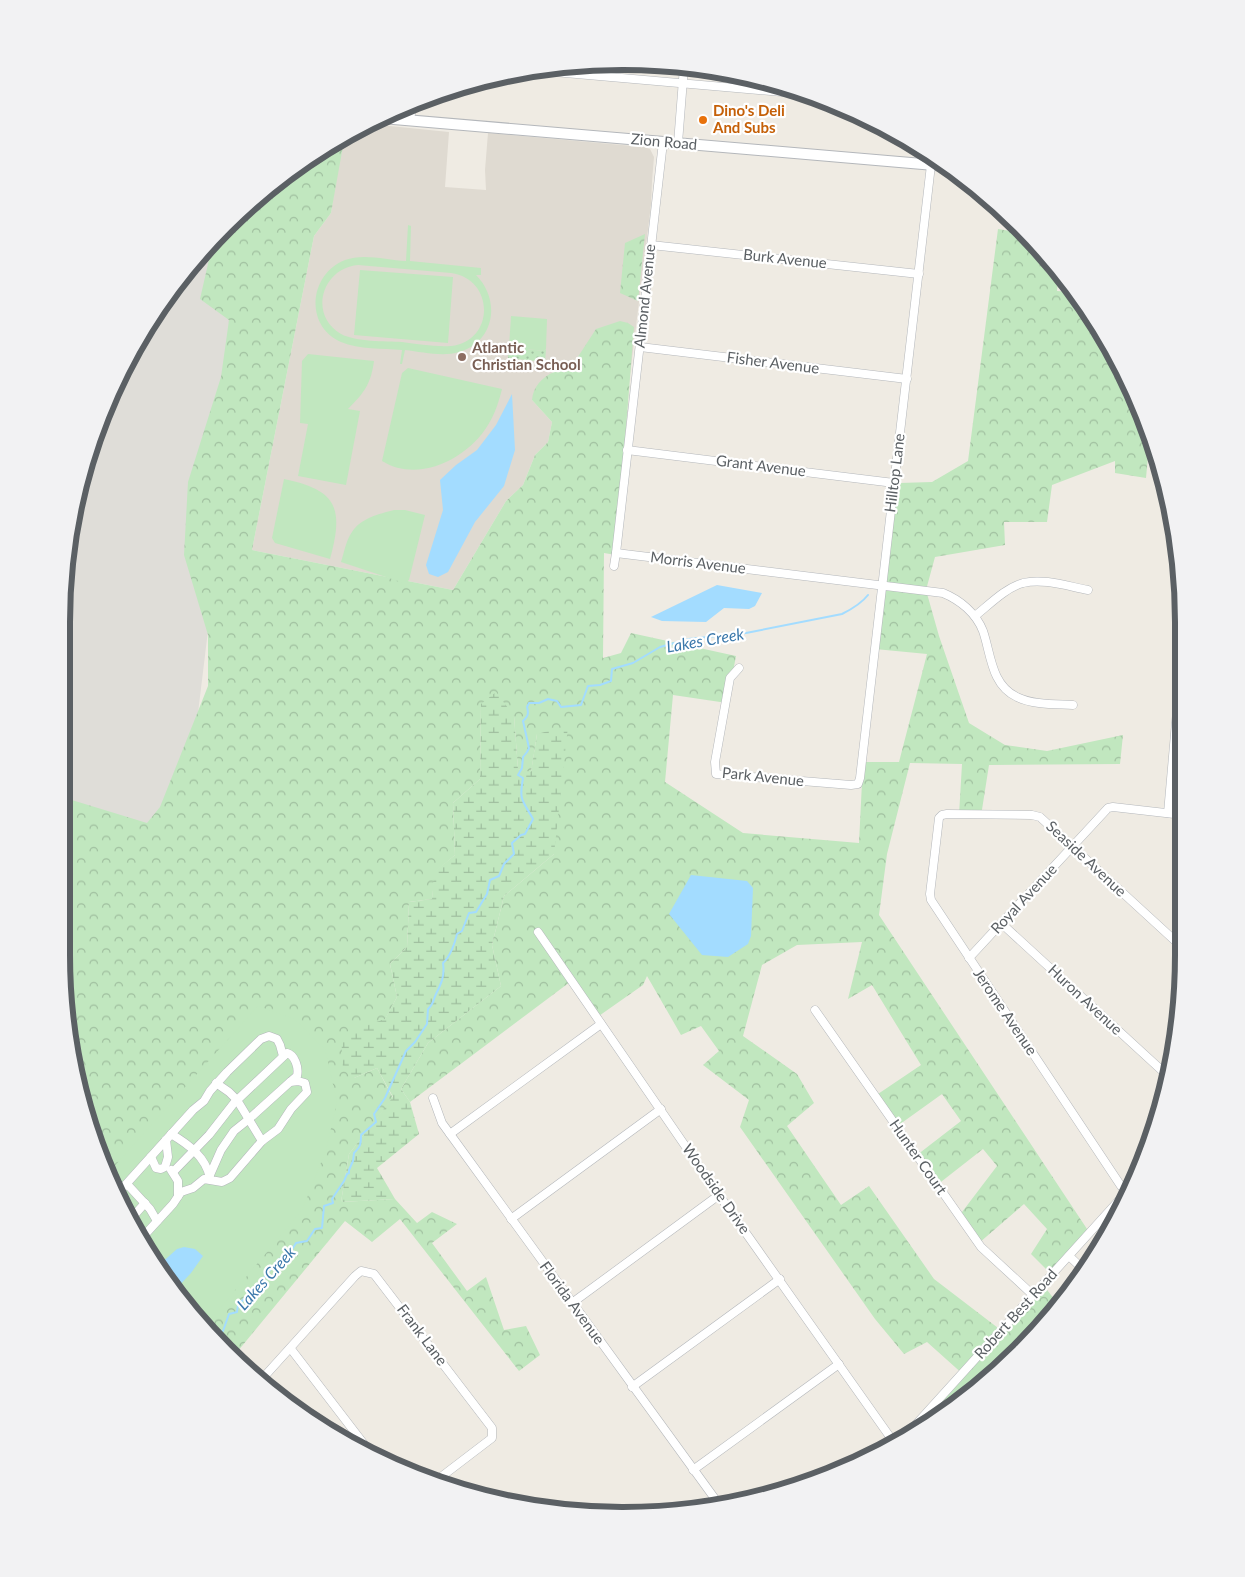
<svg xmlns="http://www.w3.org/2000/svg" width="1245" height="1577" font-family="Lato,sans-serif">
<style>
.industrial{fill:#dfddd8}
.education{fill:#dfdad1}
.grass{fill:url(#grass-dots)}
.forest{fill:url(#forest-crowns)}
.wetland{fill:url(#wetland-marsh)}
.park{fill:#c1e7bf;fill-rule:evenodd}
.water{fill:#a3dcff}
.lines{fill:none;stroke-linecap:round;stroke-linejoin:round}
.stream{stroke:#a3dcff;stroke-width:2}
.minor-casing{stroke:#b4b7bb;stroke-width:9}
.tertiary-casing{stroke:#b4b7bb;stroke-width:12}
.minor{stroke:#fff;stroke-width:8}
.tertiary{stroke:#fff;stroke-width:10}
.food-dot{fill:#e8710a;stroke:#fff;stroke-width:2}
.education-dot{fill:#8d6e63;stroke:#fff;stroke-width:2}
.labels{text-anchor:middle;stroke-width:4.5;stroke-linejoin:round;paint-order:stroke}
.food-label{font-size:15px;font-weight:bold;fill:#c56008;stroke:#fff;text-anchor:start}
.street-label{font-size:15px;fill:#5b6064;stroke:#fff}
.education-label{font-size:15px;font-weight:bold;fill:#785e54;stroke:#fff;text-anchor:start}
.water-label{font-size:16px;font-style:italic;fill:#3b78ab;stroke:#fff}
.rim{fill:none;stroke:#5b6064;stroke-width:6}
</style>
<defs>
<pattern id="grass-dots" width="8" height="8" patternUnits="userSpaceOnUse" patternTransform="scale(1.25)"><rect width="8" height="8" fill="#c1e7bf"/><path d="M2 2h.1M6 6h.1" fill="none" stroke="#a0bf9f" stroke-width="1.8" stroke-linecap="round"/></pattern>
<pattern id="forest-crowns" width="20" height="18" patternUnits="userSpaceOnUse" patternTransform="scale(1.25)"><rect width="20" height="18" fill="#c1e7bf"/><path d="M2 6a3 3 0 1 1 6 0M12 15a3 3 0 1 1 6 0" fill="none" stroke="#a0bf9f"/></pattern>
<pattern id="wetland-marsh" width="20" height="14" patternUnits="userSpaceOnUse" patternTransform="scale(1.25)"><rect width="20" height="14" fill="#c1e7bf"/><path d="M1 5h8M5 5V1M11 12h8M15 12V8" fill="none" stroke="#a0bf9f"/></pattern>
</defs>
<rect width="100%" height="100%" fill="#efebe3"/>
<!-- industrial -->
<polygon class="industrial" points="261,194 152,1092 61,954 62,586 91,442 136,342 177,281 252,201"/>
<!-- education -->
<polygon class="education" points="370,124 449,132 445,187 486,190 485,170 488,133 644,147 650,149 654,157 652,181 651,205 628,391 532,400 552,422 548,442 535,455 523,485 506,501 453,590 252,550 314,236 331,213 342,137"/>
<!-- grass -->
<polygon class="grass" points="509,347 544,351 546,349 545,362 508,358"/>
<!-- forest -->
<g class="forest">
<path d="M345,135l-14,78 -17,23 -62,314 201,40 53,-89 17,-16 12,-30 13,-13 4,-20 -20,-22c1,-13 10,-23 22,-28 6,-2 11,0 16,-3l26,-40 24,-8 8,2 6,4 -18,228 -12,-2 -1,105 18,-5 10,-20 105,23 -9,47 -54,-8 -8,87 78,51 116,10 4,-81h36l28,-108 -52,-5 16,-130 8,-36 33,-1 36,-21 30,-232 25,4 21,19 15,20 -2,19 16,1 35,50 42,92 -4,44 -31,-5v-12l-63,24 -5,37h-43l1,23 -70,12 -9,33 13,46 30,87 36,22 42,6 76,-16 -3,29 -131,1 -8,51 -22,-1 3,-51 -52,-1 -23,91 -8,61 212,320 -38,41 -22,-22 16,-25 -23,-25 -45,39 -20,-27 38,-50 -14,-17 -46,36 -20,-30 44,-34 -19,-27 -46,33 -21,-31 46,-31 -49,-80 -24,14 14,-57 -65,3 -35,20 -19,71 54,38 17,29 -27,23 54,79 28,-19 65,93 68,52 42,-45 14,18 -39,48 -104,79 50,-55 -38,-34 -23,12 -29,-35 -135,-192 9,-27 -46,-35 16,-14 -18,-25 -20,9 -34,-59 -4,9 -47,33 -26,-36 -160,120 -9,-13 27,-46 73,-57 -9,-41 12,-49 50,-42 -17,-120 -6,39 -13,-4 -4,-53 -33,-12 -1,75 -27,24 2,52 -20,17 -3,27 -23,3 -2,45 -17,17 7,33 -43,81 23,-10 16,30 -44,56 -8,48 54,-3 22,24 15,-11 25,12 -25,19 35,48 19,-14 18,53 22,-4 14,29 -21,16 -119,-152 -28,23 -27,-21 -112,136 -7,-5 -26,-34 -85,-134 -35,-84 -19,-146 1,-157 85,26 13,-16 48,-121v-51l-24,-80 4,-73 33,-105 8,-57 -29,-21 13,-57 39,-41z"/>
<polygon points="645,234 638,301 620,293 625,243"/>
</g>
<!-- wetland -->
<polygon class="wetland" points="496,692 514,716 518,769 531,772 537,734 568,726 554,854 504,896 492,945 501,986 428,1043 401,1089 410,1102 419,1134 377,1168 395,1199 341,1202 349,1154 393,1097 377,1068 354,1078 343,1069 341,1034 385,1019 397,997 390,964 407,947 409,902 432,899 434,872 455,855 453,803 480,779 481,704"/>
<!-- park -->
<g class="park">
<path d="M408,225l3,1 -1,35 71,7v7h-5c25,25 19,67 -17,77 -16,5 -37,0 -54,-2l-3,14h-2l2,-14c-19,-2 -43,0 -61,-8 -37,-16 -32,-68 4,-82 18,-7 42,0 61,1zM358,265l93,8c44,6 44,68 0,73 -16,1 -33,-2 -49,-4 -17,-1 -46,0 -61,-8 -33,-19 -19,-66 17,-69z"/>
<polygon points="360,270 453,277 448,343 354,335"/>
<polygon points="511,316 547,319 546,349 544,351 509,347"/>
<path d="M308,354l66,7c-3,23 -10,32 -26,48l12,2 -14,74 -48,-9 10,-52 -8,-1 2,-62z"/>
<path d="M408,368l94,21c-3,12 -7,25 -14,36 -20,33 -69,59 -106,36l20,-88z"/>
<path d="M284,479c53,11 60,29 46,80l-55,-16 -3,-5z"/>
<path d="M394,510h11l20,5 -16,65 -5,3 -63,-21c3,-9 5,-22 11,-30 9,-14 27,-18 42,-22z"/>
<polygon points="258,1006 294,1019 325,1049 337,1102 326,1150 302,1210 206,1325 137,1235 110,1171"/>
</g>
<!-- water -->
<g class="water">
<polygon points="512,394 515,450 504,486 475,522 448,572 438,577 429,574 426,565 443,510 440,480 456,465 477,450 496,425"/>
<polygon points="717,585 762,593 755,606 749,609 724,608 706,622 662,621 651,617"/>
<polygon points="691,875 747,881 753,888 751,936 748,944 728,957 702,955 669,914"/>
<polygon points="184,1247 195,1249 203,1256 191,1273 177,1288 159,1265 177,1249"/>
</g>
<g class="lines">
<!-- stream -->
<path class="stream" d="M215,1337l8,-6 6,-17 8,-2 1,-7 20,-20 20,-25 13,-9 5,-8 11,-2 8,-12 7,-1 2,-22 9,-3 -1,-4 12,-18 3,-7 2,-1v-3l4,-9 1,-8c6,-6 7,-8 7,-18l15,-13 -2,-8 11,-16 21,-47 9,-9 12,-18 1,-15c6,-5 5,-9 8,-15 5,-10 9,-18 7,-31 7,-6 12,-20 14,-29l5,-3 7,-18 7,-1 11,-18 3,-14 9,-4 5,-12 10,-10 -2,-11 9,-8 4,-1 8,-15c-11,-20 -14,-18 -10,-41l-5,-3 4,-7 1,-11 4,-5 2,-4 -6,-27c5,-5 6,-7 4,-14l2,-4h10l9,-4 9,2 4,6 20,-2 7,-19 12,-1 11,-4 1,-12 21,-6 27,-16 29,-8 57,-6 96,-19c10,-5 19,-10 26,-19"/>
<!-- minor casing -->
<g class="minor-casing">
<g id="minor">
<polyline points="531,70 805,94"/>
<polyline points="410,121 412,105"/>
<path d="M663,142l-47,411 327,40c17,7 33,20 40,38 8,23 8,54 34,66 16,8 39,7 56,8"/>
<polyline points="678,143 684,67"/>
<polyline points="651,245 919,274"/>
<polyline points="640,347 907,379"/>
<polyline points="627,450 894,483"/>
<polyline points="614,566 616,553"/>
<path d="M975,616c14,-11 30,-28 48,-33 20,-5 44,3 65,7"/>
<polyline points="739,668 730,678 715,762 716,774 851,785 858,784 860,778 931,165"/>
<polyline points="1168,813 1183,643"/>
<polyline points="1001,923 1169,1077"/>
<polyline points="538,932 719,1195 895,1444"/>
<polyline points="969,958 1108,808 1113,807 1183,815"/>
<polyline points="815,1010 981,1247 1033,1295"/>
<polyline points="216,1083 229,1092 237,1100 262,1141"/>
<polyline points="433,1098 442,1123 718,1503"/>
<path d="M171,1134c17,10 35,23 39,44"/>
<polyline points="450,1134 601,1024"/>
<polyline points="151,1157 156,1168 161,1169 165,1167 168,1157 166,1140"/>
<polyline points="171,1170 178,1181 178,1196"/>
<path d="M173,1172l36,-37 25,-32 53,-50c8,2 12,15 10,23l-7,6"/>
<polyline points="127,1184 150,1209 157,1221"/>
<polyline points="119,1192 193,1110 204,1101 210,1091 227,1072 261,1039 269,1036 277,1039 280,1045 283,1056"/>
<polyline points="1128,1193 1121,1186 931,900 930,894 939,818 942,815 947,814 1032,815 1040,817 1184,949"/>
<polyline points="511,1219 661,1109"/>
<polyline points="130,1220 145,1203"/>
<polyline points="140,1240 173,1204 181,1192 193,1188 204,1179 222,1182 230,1178 262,1141 278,1129 291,1109 307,1092 305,1083 298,1081 290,1082 249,1119 234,1131 221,1150 210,1175"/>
<polyline points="1069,1256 1085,1271"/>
<polyline points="572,1303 719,1195"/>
<polyline points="291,1349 370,1452"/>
<polyline points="262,1379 355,1276 361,1271 374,1274 492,1428 492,1438 437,1480"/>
<polyline points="632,1387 780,1279"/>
<polyline points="900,1442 1131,1187"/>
<polyline points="693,1470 839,1364"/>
</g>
</g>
<!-- tertiary casing -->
<g class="tertiary-casing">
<polyline id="tertiary" points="382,118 946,166"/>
</g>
<!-- minor -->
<use href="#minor" class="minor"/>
<!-- tertiary -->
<use href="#tertiary" class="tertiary"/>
</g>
<!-- markers -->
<circle class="food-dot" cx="703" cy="120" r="5"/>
<circle class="education-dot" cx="462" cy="357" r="5"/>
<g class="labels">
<!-- food labels -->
<g class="food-label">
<text x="713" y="116">Dino's Deli<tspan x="713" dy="17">And Subs</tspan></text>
</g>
<!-- street labels -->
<g class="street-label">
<text transform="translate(664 142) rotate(5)" y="5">Zion Road</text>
<text transform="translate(785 259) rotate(6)" y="5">Burk Avenue</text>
<text transform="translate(645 296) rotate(-84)" y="5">Almond Avenue</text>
<text transform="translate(773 363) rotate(7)" y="5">Fisher Avenue</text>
<text transform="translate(761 466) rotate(7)" y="5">Grant Avenue</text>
<text transform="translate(895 473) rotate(-83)" y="5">Hilltop Lane</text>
<text transform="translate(698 563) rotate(7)" y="5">Morris Avenue</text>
<text transform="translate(763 777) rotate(6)" y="5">Park Avenue</text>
<text transform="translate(1086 859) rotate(43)" y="5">Seaside Avenue</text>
<text transform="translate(1024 899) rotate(-47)" y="5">Royal Avenue</text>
<text transform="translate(1085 1000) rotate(43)" y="5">Huron Avenue</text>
<text transform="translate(1005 1012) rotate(56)" y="5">Jerome Avenue</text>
<text transform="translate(918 1157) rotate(55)" y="5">Hunter Court</text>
<text transform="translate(716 1189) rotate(55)" y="5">Woodside Drive</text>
<text transform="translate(572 1303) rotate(54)" y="5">Florida Avenue</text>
<text transform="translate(1016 1314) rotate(-48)" y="5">Robert Best Road</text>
<text transform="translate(422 1335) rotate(53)" y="5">Frank Lane</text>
</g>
<!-- education labels -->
<g class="education-label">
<text x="472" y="353">Atlantic<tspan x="472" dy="17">Christian School</tspan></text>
</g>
<!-- water labels -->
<g class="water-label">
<text transform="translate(705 640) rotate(-10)" y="6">Lakes Creek</text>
<text transform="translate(266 1278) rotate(-48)" y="6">Lakes Creek</text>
</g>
</g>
<!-- crop -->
<path d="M0 0H1245V1577H0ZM622 70H623A552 552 0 0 1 1175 622V955A552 552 0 0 1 623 1507H622A552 552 0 0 1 70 955V622A552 552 0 0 1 622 70Z" fill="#f2f2f3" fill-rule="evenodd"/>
<path class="rim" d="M622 70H623A552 552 0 0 1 1175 622V955A552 552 0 0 1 623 1507H622A552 552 0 0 1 70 955V622A552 552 0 0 1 622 70Z"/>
</svg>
